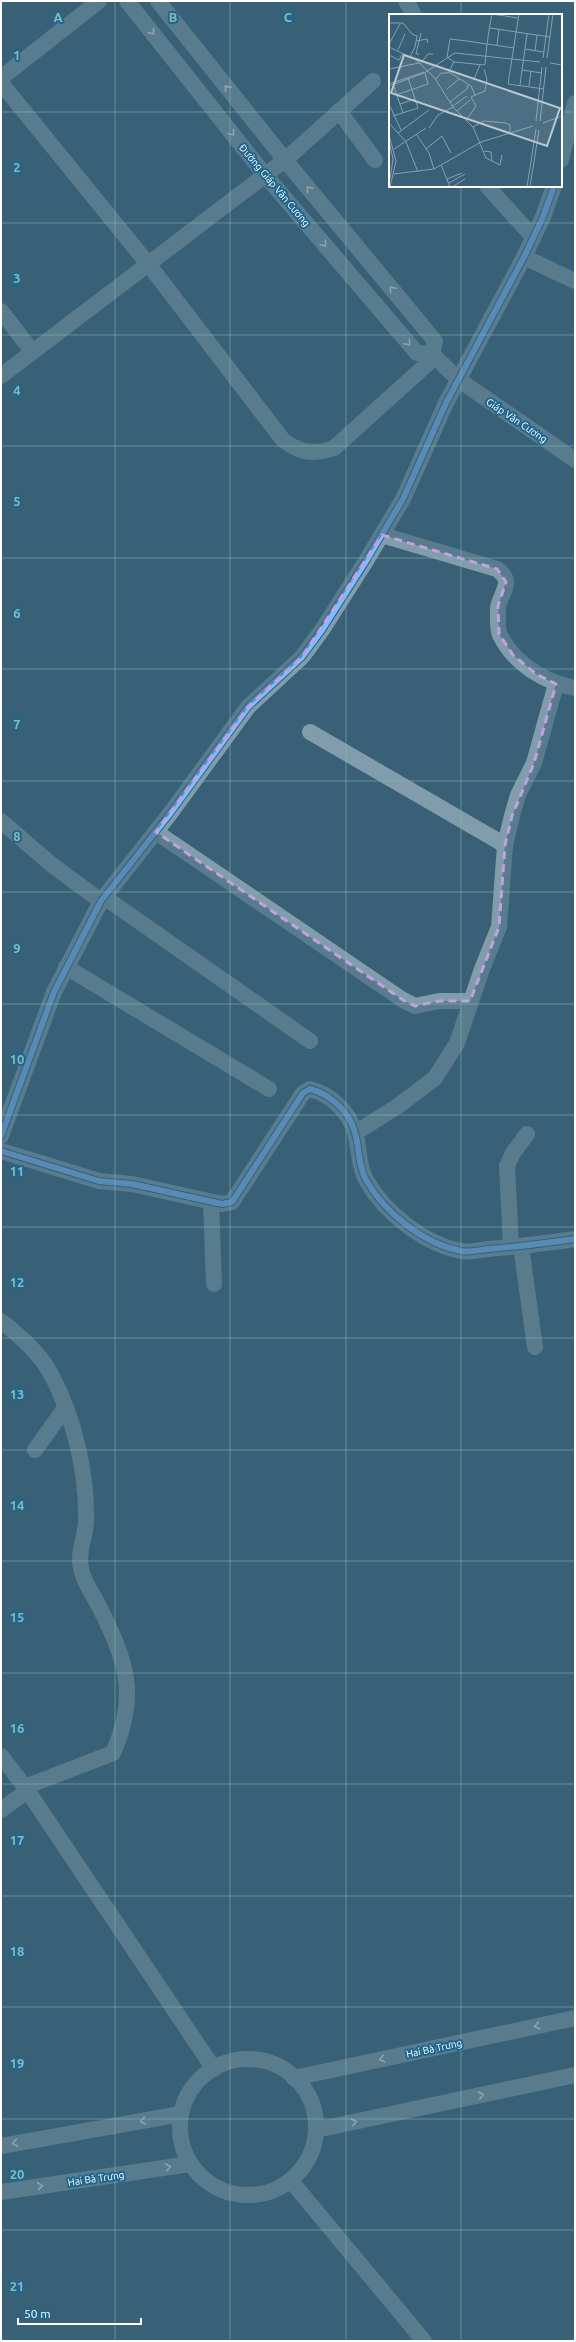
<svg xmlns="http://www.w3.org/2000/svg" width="576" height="2342" font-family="Ubuntu,sans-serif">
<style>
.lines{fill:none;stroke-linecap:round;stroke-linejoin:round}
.minor{stroke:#819caa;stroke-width:16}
.cycleway-casing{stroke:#206790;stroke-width:8}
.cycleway{stroke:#80bcff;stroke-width:6}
.oneway{stroke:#f2f5f6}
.marked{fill:none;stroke:#c4a0e2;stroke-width:3;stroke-dasharray:8 5;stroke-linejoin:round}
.grid{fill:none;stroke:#87bab6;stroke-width:1;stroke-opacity:0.55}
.labels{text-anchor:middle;stroke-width:4;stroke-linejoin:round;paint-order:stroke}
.street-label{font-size:10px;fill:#fff;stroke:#206790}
.inset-road{fill:none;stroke:#88a0ad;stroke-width:1}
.view{fill:#bac7cf;fill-opacity:0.15;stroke:#bac7cf;stroke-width:2}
.inset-edge{fill:none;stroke:#fff;stroke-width:2}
.grid-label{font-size:13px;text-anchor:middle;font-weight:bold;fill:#87bab6;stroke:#206790;stroke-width:4;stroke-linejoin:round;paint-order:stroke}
</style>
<rect width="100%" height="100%" fill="#396077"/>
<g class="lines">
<!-- minor -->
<g class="minor">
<polyline points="127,1 265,175 417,353 432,354 459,380 575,460"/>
<polyline points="158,1 285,160 435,341 432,354"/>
<polyline points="406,1 414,15"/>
<polyline points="1,78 99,1"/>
<path d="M1,83l148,182 134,175c17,13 31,15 51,8l101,-91"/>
<polyline points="339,111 375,160"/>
<polyline points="561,160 575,103"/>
<polyline points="487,186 533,237"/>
<polyline points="524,257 575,281"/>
<polyline points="1,311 32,351"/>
<polyline points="1,376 285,160 373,81"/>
<path d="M382,535l115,34c4,3 8,6 9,12 1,8 -7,18 -8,27 0,7 -1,21 2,27 14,29 44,47 75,53"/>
<polyline points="310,732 505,845"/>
<polyline points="1,821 52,865 101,901"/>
<polyline points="156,832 403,1000 415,1006 439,1001 470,1001"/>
<polyline points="104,897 310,1041"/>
<polyline points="66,967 269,1089"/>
<polyline points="355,1133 398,1106 435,1078 457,1043 482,969 499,927 505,845 512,816 518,795 534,763 556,684"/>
<polyline points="1,1136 54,992 101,901 169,815 248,707 302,657 322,630 366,561 403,499 446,403 524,257 543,217 554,186"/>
<path d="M1,1151l98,30 33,3 90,20 10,-2 71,-109 7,-4c20,5 40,23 45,44 5,16 3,33 11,47 19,33 58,64 95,71 8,2 18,-1 27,-2 29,-2 58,-6 87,-10"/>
<polyline points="211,1202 214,1284"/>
<polyline points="521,1246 535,1347"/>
<polyline points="511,1247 507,1166 513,1153 527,1134"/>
<path d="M1,1321c19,15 40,33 51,55 22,42 35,97 34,144 0,16 -9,32 -5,48 2,13 12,27 18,38 27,55 40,88 14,147l-88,34"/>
<polyline points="35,1450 65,1408"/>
<polyline points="1,1756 25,1787 214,2069"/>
<polyline points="1,1810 27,1791"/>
<circle cx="248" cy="2127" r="68"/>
<polyline points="294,2078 575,2018"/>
<polyline points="316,2130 575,2075"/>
<polyline points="1,2146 181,2114"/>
<polyline points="291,2181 424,2341"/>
<polyline points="1,2192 190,2164"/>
</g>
<!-- cycleway casing -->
<g class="cycleway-casing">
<g id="cycleway">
<polyline points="1,1136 54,992 101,901 169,815 248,707 302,657 322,630 366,561 403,499 446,403 524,257 543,217 554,186"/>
<path d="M1,1151l98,30 33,3 90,20 10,-2 71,-109 7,-4c20,5 40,23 45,44 5,16 3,33 11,47 19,33 58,64 95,71 8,2 18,-1 27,-2 29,-2 58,-6 87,-10"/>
</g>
</g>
<!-- cycleway -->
<use href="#cycleway" class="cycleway"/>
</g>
<!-- one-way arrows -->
<defs><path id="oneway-chevron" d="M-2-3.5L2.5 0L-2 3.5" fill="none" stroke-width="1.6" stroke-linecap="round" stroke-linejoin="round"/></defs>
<g class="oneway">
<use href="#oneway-chevron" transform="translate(152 32) rotate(52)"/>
<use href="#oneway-chevron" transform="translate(227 88) rotate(-129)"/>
<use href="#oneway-chevron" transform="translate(232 133) rotate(52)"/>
<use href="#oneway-chevron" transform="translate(309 189) rotate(-130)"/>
<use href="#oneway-chevron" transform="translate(324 244) rotate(50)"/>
<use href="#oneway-chevron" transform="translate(392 289) rotate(-130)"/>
<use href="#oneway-chevron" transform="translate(408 343) rotate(50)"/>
<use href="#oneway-chevron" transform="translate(537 2026) rotate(168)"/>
<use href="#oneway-chevron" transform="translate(382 2059) rotate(168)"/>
<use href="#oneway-chevron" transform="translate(481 2095) rotate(-12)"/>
<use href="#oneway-chevron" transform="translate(143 2121) rotate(170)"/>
<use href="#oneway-chevron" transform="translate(354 2122) rotate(-12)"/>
<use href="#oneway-chevron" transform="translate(15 2143) rotate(170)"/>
<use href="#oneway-chevron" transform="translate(168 2167) rotate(-8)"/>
<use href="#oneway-chevron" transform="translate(40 2186) rotate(-8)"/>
</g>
<!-- marked area -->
<path d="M0 0H576V2342H0ZM382,535l115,34 9,13 -8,24 1,28 14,21 23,19 20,10 -22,79 -22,53 -7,29 -6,82 -29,74h-31l-24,5 -12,-6 -247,-168 92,-125 54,-50z" fill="#396077" fill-opacity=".55" fill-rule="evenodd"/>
<path class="marked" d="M382,535l115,34 9,13 -8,24 1,28 14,21 23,19 20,10 -22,79 -22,53 -7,29 -6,82 -29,74h-31l-24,5 -12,-6 -247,-168 92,-125 54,-50z"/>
<!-- grid -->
<path class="grid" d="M115,1v2340M230,1v2340M346,1v2340M461,1v14M1,112h389M561,112h14M461,186v2155M1,223h574M1,335h574M1,446h574M1,558h574M1,669h574M1,781h574M1,892h574M1,1004h574M1,1115h574M1,1227h574M1,1338h574M1,1450h574M1,1561h574M1,1673h574M1,1784h574M1,1896h574M1,2007h574M1,2119h574M1,2230h574"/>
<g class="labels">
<!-- street labels -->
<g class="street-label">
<text transform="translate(275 185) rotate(50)" y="4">Đường Giáp Văn Cương</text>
<text transform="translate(517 420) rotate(34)" y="4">Giáp Văn Cương</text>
<text transform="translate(434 2048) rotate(-12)" y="4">Hai Bà Trưng</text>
<text transform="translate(96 2178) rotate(-8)" y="4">Hai Bà Trưng</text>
</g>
</g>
<!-- overview -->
<g transform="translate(389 14)">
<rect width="173" height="173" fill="#396077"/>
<path class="inset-road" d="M103,0l-2,10 -3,20 -2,20 -1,1 -30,-3 -7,-5 3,-18 17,2 20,3 27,4M103,0l26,4M130,0l-11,70 36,5M0,9h14l9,11 5,2 -2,11 -5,10M101,14l60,9M27,27l11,-2 1,4M0,30l11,-20M108,31l2,-16M0,33l27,13 18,17 19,30 20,20 13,31 14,7 2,-10M136,35l18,3M9,36l7,-16M146,37l2,-16M30,40h-3l5,-21M0,41l10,5 4,-7M154,44l6,-44M158,44l6,-44M161,49l12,2M31,50l8,-10h5M0,55l30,-6M133,56l20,3M60,58l22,14 4,9M85,65l6,-14M46,66l6,-7h7l6,-11M0,70l35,-12M4,70l10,29M131,71l7,-51M0,72l35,-13 31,-20 85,9M140,72l2,-15M58,75l12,-10M7,81l32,-11 -3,-11M61,88l17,-13 1,-4M0,90l12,26M11,90l15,-5M64,92l14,-10M68,97l13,-11M4,102l25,-8 -10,-30M78,105l9,-13 -5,-9 14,-6 2,-12 -3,-10M147,107l6,-54M151,107l6,-54M0,109l17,19 12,30M154,109l19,-7M84,113l11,-6 22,2 4,2v7M40,114l9,-13 15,-8M9,119l31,-23M0,121l7,26 -6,26M28,121l12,18 5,16M0,127l4,18 -3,20M5,135l32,-21M37,135l16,-13 9,17M95,137l7,1 1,9M52,151l9,22M5,160l40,-5 47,-27 52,-16M58,165l15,-6M60,169l16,-9M63,173l13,-8M138,173l9,-58M141,173l9,-57"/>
<path class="view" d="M15,41l156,53 -13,38 -156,-53z"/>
<rect width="173" height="173" class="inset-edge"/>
</g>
<g class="grid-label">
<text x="58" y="22">A</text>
<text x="173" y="22">B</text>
<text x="288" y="22">C</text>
<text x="17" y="60">1</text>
<text x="17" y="172">2</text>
<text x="17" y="283">3</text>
<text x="17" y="395">4</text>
<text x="17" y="506">5</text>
<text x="17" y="618">6</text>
<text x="17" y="729">7</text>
<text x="17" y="841">8</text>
<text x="17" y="953">9</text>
<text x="17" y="1064">10</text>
<text x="17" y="1176">11</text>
<text x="17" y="1287">12</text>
<text x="17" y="1399">13</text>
<text x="17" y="1510">14</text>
<text x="17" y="1622">15</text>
<text x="17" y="1733">16</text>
<text x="17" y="1845">17</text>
<text x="17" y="1956">18</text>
<text x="17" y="2068">19</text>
<text x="17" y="2179">20</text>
<text x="17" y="2291">21</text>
</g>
<!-- border -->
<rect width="576" height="2342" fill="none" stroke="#ffffff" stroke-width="4"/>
<!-- scale -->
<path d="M18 2318v6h123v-6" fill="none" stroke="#ffffff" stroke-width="2"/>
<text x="24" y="2318" font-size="12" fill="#ffffff" stroke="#206790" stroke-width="3" paint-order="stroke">50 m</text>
</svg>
